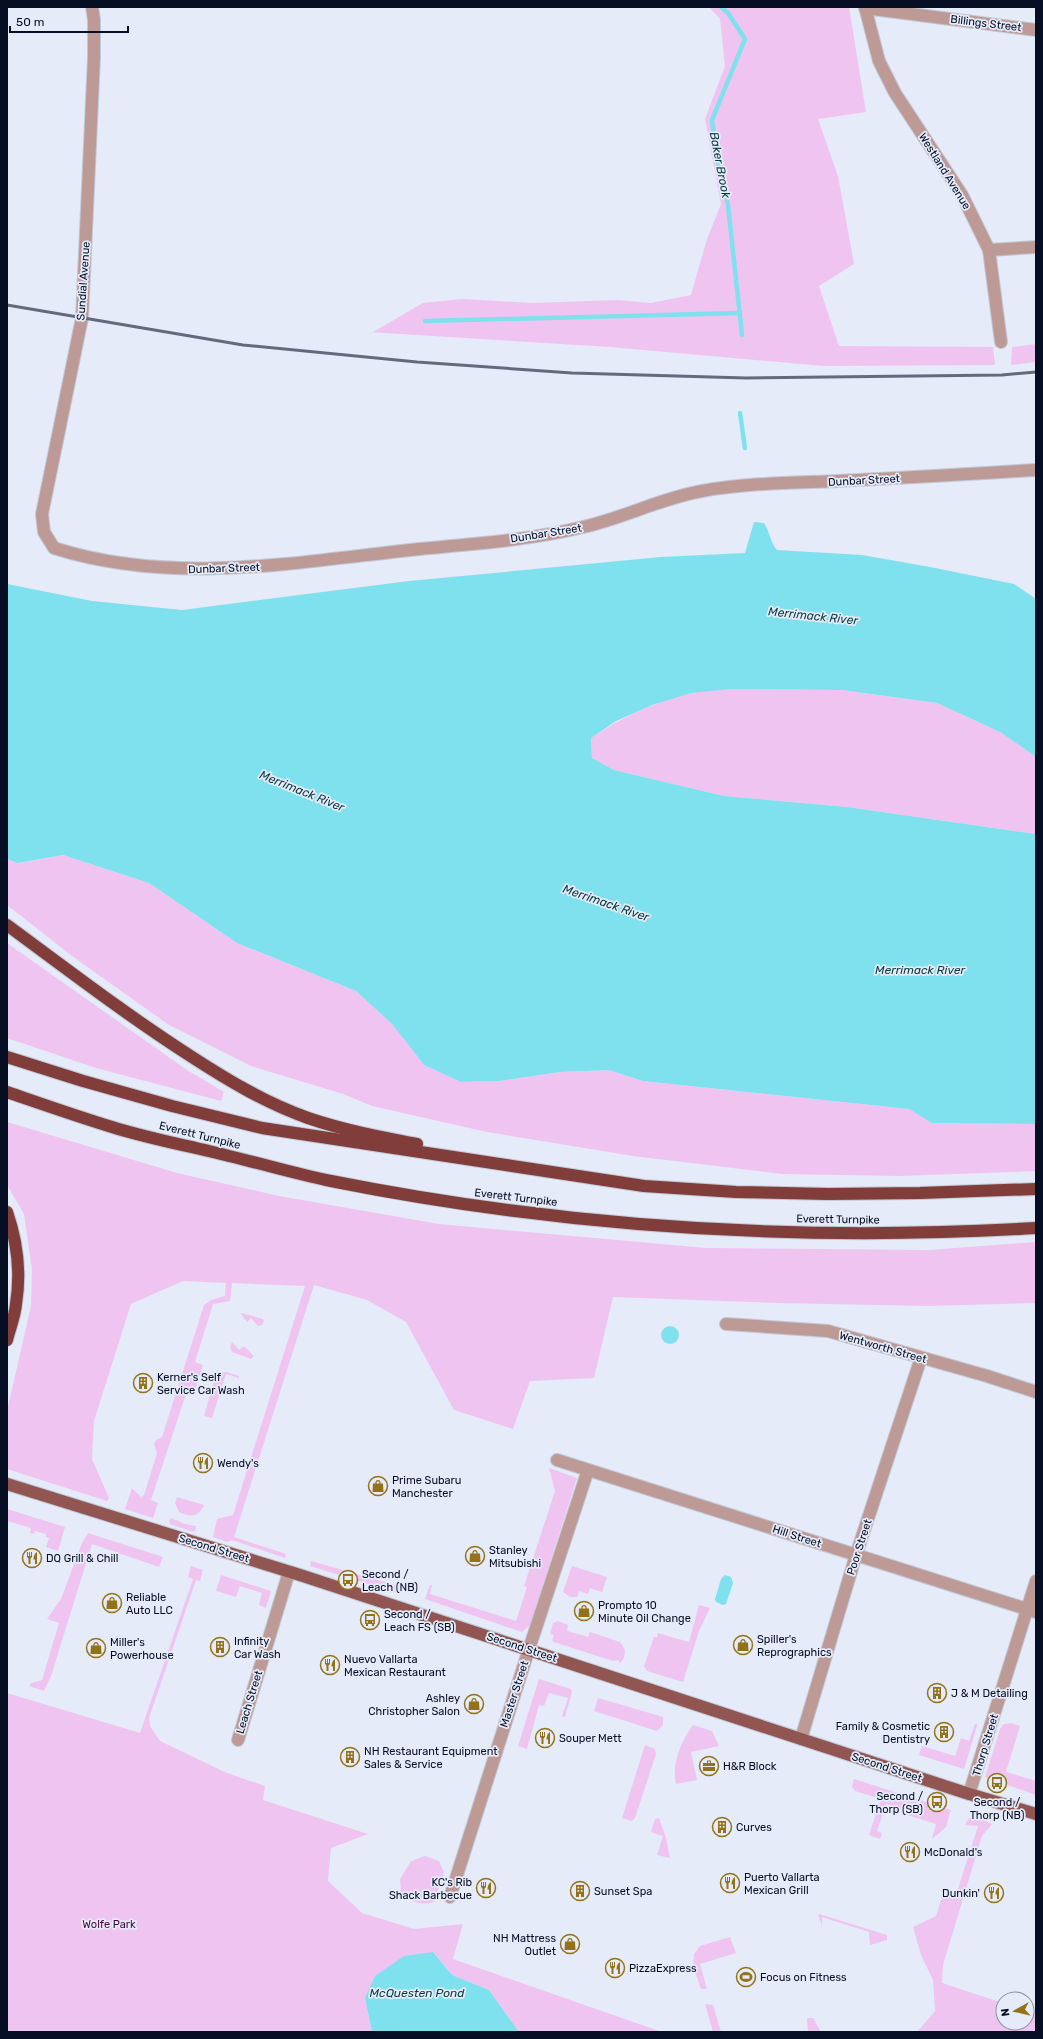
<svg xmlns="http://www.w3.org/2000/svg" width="1043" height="2039" font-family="Rubik,sans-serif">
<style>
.green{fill:#f0c4f1}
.water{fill:#7ee1ed}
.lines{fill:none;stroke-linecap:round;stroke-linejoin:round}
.stream{stroke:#7ee1ed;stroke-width:4.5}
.minor-casing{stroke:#c1c8d6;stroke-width:14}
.major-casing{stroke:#c1c8d6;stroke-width:14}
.highway-casing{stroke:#c1c8d6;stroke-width:14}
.minor{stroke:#bd9a96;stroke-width:12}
.major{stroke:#915651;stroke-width:12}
.highway{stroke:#803d39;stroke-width:12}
.rail{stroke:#636a7c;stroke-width:3}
.labels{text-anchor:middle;stroke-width:3.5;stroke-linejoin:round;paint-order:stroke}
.street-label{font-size:11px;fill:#060e24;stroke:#e5ebf8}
.poi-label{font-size:11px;fill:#060e24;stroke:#e5ebf8;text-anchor:start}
.park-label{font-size:11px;fill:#46054a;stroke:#e5ebf8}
.water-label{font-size:12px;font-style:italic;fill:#07393e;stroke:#e5ebf8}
</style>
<rect width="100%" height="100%" fill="#e5ebf8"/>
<!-- green -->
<g class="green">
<polygon points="709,7 849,7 866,112 818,119 838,176 854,264 819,286 839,346 993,347 995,365 824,366 610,347 368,332 373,332 423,303 462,299 533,303 617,300 651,303 691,295 707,239 721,204 705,119 725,66 720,19"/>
<polygon points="1036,344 1036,362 1011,365 1012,347"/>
<path d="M731,689l111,1 95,13 63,29 36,25v77l-189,-27 -123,-11 -110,-26 -22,-12 -1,-20c31,-21 63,-36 99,-45 13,-3 28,-3 41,-4z"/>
<polygon points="63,855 149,883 237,943 356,991 392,1024 424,1065 461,1082 499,1081 560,1072 609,1070 643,1081 909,1109 933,1123 1036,1124 1036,1171 901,1176 782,1174 633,1156 487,1132 372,1106 343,1094 251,1066 169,1025 72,956 7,905 7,859 19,863"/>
<polygon points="7,943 187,1070 224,1092 221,1101 96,1068 7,1038"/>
<polygon points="7,1122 177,1173 279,1196 439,1224 706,1248 929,1250 1036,1242 1036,1303 929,1306 777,1303 613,1297 594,1378 530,1381 513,1429 454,1410 406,1322 367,1300 314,1285 234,1537 286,1554 285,1558 232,1540 227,1542 213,1537 217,1519 233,1515 305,1286 232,1283 230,1301 213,1304 195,1362 203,1365 194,1393 187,1391 151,1500 158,1503 153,1518 125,1509 132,1488 141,1497 144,1495 157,1453 154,1444 156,1440 162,1437 204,1305 211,1300 225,1296 226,1283 183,1281 131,1304 94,1421 92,1459 109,1498 107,1501 7,1469 7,1411 31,1306 32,1270 24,1214 7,1185"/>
<polygon points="242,1313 263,1319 264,1321 262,1325 258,1326 251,1318 247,1322 241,1314"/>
<polygon points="232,1342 239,1350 244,1346 254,1356 251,1359 232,1352 230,1347"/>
<polygon points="226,1372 239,1376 239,1378 226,1374 212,1418 204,1416 215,1378 219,1373"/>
<polygon points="549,1468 577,1478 530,1625 522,1632 425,1599 430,1585 432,1585 430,1594 516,1621 527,1587 524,1586 555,1491"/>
<path d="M177,1497l27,8c-6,13 -13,12 -25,7l-4,-9z"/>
<polygon points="7,1509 65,1527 58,1551 46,1547 49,1538 46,1537 46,1534 35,1531 34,1534 30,1533 31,1528 7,1521"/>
<polygon points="171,1518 185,1524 196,1526 196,1530 193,1532 170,1524 169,1521"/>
<polygon points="88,1533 163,1557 159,1567 92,1544 51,1676 44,1691 29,1686 31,1683 42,1680 59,1623 47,1619 61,1599 82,1543"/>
<polygon points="311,1561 402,1587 404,1587 403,1590 394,1592 310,1566"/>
<polygon points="191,1566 203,1570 200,1581 196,1580 149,1718 150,1726 160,1741 227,1773 265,1786 263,1800 368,1834 331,1848 328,1881 362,1913 414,1929 463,1924 453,1959 662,2032 519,2032 489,1990 452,1975 433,1952 365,1998 372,2032 7,2032 7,1693 140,1733 193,1579 188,1577"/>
<polygon points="572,1566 607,1577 602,1592 590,1588 588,1594 579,1591 577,1597 570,1597 563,1592"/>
<polygon points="221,1575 271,1591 266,1608 259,1605 262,1593 240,1586 236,1597 216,1591"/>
<polygon points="699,1605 710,1608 699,1631 683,1682 647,1671 644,1666 654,1637 657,1637 658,1633 689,1642"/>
<polygon points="558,1621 568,1625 567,1631 588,1637 590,1632 620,1642 625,1650 624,1658 620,1663 618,1660 613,1661 554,1642 552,1640 554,1635 550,1634 553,1623"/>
<polygon points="539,1679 571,1689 572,1692 565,1717 562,1716 568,1698 549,1693 544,1706 539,1705 527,1749 518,1746"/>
<polygon points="598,1698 663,1717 663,1725 657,1731 594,1711"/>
<polygon points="1011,1723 1020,1726 1006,1772 1036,1781 1036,1795 985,1777 1000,1729 1004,1724"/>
<polygon points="975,1724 977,1724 977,1726 964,1769 919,1755 922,1746 955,1756 961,1738 969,1741"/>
<path d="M693,1725l19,6 7,15 -28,6 6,28 -21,4c-5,-19 5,-43 17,-59z"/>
<polygon points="645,1745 655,1749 656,1754 635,1818 632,1821 622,1818"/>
<polygon points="854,1779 951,1810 946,1827 932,1839 936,1824 904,1814 905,1810 886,1804 877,1831 882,1833 880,1839 869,1835 881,1799 855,1791 852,1787"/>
<path d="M983,1813l-1,6 10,5 -10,12 -39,129 -1,18 61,20v20h24v-12l9,2v19h-119l18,-21 -2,-31 -12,-25 -8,-28 23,-11 7,-22 13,1 22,-69 -13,-1c4,-9 9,-11 18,-12z"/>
<polygon points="659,1818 666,1838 670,1858 657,1855 663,1836 651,1832 655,1819"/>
<path d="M425,1856l14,5 5,11 -10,30c-14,4 -23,0 -33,-10l-1,-13 11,-18z"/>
<polygon points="819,1914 887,1935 887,1940 870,1945 869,1932 822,1917 822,1925 818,1915"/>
<polygon points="730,1937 736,1953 700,1964 707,1989 701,1989 693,1966 694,1954 700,1946"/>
<polygon points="705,2004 713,2005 721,2032 713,2032"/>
<polygon points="807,2018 813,2018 821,2032 808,2032"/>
</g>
<!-- water -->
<g class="water">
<path d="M754,522l10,1c6,9 6,19 13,27l85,5 68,12 84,17 22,15v158l-36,-25 -63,-29 -95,-13 -111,-1 -40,4 -39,12 -36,16 -25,17 1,20 22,12 110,26 123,11 189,27v290l-104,-1 -23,-14 -266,-28 -34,-11 -49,2 -61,9 -38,1 -37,-17 -32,-41 -36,-33 -119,-48 -88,-60 -86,-28 -45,8 -11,-4v-275l85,17 90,9 227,-29 252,-24 84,-4z"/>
<circle cx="670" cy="1335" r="9"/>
<polygon points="725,1575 731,1577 733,1583 726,1604 723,1605 716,1602 715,1599 721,1579"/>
<polygon points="433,1952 452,1975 489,1990 519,2032 372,2032 365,1998 375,1976 404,1956"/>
</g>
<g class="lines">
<!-- stream -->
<g class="stream">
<polyline points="721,7 728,13 745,39 712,120 717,157 728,205 742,335"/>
<polyline points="425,321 740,313"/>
<polyline points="740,413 745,448"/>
</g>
<!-- minor casing -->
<g class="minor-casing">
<g id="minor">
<path d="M92,7l2,13v37l-12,261 -40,196 2,18 10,16c116,37 237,15 356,2 57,-6 117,-9 173,-23 41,-9 78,-29 119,-36 44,-8 90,-8 135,-10 66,-3 133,-7 199,-11"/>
<polyline points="865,7 879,61 895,93 962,195 989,250 1001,342"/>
<polyline points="865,8 1036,30"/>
<polyline points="989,250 1036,247"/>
<polyline points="726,1324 828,1331 987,1376 1036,1392"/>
<polyline points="557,1460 1036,1612"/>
<polyline points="801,1739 856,1555 921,1358"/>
<polyline points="238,1740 289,1572"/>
<polyline points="969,1794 1036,1581"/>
<polyline points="450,1897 529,1649 588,1470"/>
</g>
</g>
<!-- major casing -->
<g class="major-casing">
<polyline id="major" points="7,1484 300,1575 966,1793 1036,1814"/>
</g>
<!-- highway casing -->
<g class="highway-casing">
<g id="highway">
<path d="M7,925c61,45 121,91 185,132 37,24 74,46 116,61 35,12 72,19 109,26"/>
<polyline points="7,1057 83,1081 172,1106 262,1128 644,1186 736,1192 828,1194 920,1193 1036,1189"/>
<path d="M7,1092c35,12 69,24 105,35 38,12 78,19 117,29 34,8 68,18 102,25 231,46 470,61 705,47"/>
<path d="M7,1212c10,29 14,61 9,92 -1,12 -6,24 -9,36"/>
</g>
</g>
<!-- minor -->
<use href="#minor" class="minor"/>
<!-- major -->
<use href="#major" class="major"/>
<!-- highway -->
<use href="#highway" class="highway"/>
<!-- rail -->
<polyline class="rail" points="7,305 243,345 417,362 572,373 746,378 1002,375 1036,372"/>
</g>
<!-- icons -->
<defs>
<g id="building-ring" transform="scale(1)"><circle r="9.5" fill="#e5ebf8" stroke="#94721a" stroke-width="1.5"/><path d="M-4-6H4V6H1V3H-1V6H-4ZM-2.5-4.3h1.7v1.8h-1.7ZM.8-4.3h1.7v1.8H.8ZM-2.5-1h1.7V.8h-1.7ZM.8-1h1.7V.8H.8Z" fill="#94721a"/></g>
<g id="restaurant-ring" transform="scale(1)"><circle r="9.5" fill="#e5ebf8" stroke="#94721a" stroke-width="1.5"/><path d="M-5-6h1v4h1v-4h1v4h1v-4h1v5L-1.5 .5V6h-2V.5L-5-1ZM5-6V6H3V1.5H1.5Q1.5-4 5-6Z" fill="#94721a"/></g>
<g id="shop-ring" transform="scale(1)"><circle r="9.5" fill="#e5ebf8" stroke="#94721a" stroke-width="1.5"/><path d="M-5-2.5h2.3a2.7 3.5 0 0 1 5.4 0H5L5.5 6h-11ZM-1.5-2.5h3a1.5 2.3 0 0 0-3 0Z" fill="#94721a"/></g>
<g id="bus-ring" transform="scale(1)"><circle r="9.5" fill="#e5ebf8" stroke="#94721a" stroke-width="1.5"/><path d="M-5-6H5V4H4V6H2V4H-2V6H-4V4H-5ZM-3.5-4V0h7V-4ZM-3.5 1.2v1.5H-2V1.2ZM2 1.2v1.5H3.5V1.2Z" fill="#94721a"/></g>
<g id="office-ring" transform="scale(1)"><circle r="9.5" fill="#e5ebf8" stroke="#94721a" stroke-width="1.5"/><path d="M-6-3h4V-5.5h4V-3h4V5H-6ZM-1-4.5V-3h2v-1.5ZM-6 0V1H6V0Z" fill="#94721a"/></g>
<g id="stadium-ring" transform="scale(1)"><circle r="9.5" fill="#e5ebf8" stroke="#94721a" stroke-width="1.5"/><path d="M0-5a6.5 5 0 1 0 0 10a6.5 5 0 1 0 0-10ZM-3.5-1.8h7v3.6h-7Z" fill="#94721a"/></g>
</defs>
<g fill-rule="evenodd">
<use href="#building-ring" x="143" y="1383"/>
<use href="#restaurant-ring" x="203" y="1463"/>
<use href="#shop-ring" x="378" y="1486"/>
<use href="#shop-ring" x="475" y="1556"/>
<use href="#restaurant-ring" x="32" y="1558"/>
<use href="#bus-ring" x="348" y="1580"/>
<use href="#shop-ring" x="112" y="1603"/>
<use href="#shop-ring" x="584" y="1611"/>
<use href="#bus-ring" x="370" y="1620"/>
<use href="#shop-ring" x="743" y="1645"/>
<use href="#building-ring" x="220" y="1647"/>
<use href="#shop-ring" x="96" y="1648"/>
<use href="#restaurant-ring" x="330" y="1665"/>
<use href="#building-ring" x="937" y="1693"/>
<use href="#shop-ring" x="474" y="1704"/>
<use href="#building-ring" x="944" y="1732"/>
<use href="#restaurant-ring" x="545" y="1738"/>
<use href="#building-ring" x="350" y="1757"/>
<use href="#office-ring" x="709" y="1766"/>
<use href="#bus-ring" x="997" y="1783"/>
<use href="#bus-ring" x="937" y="1802"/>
<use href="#building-ring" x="722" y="1827"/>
<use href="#restaurant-ring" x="910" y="1852"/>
<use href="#restaurant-ring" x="730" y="1883"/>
<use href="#restaurant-ring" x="486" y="1888"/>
<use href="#building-ring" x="580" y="1891"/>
<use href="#restaurant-ring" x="994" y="1893"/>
<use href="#shop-ring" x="570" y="1944"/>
<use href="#restaurant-ring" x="615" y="1968"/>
<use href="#stadium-ring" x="746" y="1977"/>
</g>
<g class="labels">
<!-- street labels -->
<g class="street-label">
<text transform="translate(986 23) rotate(7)" y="4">Billings Street</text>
<text transform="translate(945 171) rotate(58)" y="4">Westland Avenue</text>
<text transform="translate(83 281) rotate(-86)" y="4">Sundial Avenue</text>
<text transform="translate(864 480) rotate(-3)" y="4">Dunbar Street</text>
<text transform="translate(546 533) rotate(-9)" y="4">Dunbar Street</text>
<text transform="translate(224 568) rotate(-2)" y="4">Dunbar Street</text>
<text transform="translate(200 1135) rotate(14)" y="4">Everett Turnpike</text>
<text transform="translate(516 1197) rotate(7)" y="4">Everett Turnpike</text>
<text transform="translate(838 1219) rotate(1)" y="4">Everett Turnpike</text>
<text transform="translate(883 1347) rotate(16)" y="4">Wentworth Street</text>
<text transform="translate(797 1536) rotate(18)" y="4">Hill Street</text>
<text transform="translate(859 1547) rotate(-72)" y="4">Poor Street</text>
<text transform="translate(214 1548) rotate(17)" y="4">Second Street</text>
<text transform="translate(522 1647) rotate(18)" y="4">Second Street</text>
<text transform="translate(514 1694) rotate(-72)" y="4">Master Street</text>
<text transform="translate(249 1702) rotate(-73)" y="4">Leach Street</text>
<text transform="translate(985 1745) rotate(-73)" y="4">Thorp Street</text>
<text transform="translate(887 1767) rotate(18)" y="4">Second Street</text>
</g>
<!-- poi labels -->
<g class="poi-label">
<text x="157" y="1381">Kerner's Self<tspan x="157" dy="13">Service Car Wash</tspan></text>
<text x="217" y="1467">Wendy's</text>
<text x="392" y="1484">Prime Subaru<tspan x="392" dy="13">Manchester</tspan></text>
<text x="489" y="1554">Stanley<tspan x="489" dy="13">Mitsubishi</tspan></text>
<text x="46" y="1562">DQ Grill &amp; Chill</text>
<text x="362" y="1578">Second /<tspan x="362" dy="13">Leach (NB)</tspan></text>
<text x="126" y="1601">Reliable<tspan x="126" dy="13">Auto LLC</tspan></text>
<text x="598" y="1609">Prompto 10<tspan x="598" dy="13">Minute Oil Change</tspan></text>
<text x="384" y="1618">Second /<tspan x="384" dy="13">Leach FS (SB)</tspan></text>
<text x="757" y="1643">Spiller's<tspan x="757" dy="13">Reprographics</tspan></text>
<text x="234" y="1645">Infinity<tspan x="234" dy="13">Car Wash</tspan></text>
<text x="110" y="1646">Miller's<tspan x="110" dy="13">Powerhouse</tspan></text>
<text x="344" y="1663">Nuevo Vallarta<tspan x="344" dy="13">Mexican Restaurant</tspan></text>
<text x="951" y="1697">J &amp; M Detailing</text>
<text x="460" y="1702" text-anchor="end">Ashley<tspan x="460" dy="13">Christopher Salon</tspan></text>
<text x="930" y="1730" text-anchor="end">Family &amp; Cosmetic<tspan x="930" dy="13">Dentistry</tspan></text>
<text x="559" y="1742">Souper Mett</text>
<text x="364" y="1755">NH Restaurant Equipment<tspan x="364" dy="13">Sales &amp; Service</tspan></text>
<text x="723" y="1770">H&amp;R Block</text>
<text x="923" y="1800" text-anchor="end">Second /<tspan x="923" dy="13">Thorp (SB)</tspan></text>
<text x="997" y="1806" text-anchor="middle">Second /<tspan x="997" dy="13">Thorp (NB)</tspan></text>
<text x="736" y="1831">Curves</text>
<text x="924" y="1856">McDonald's</text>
<text x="744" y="1881">Puerto Vallarta<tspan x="744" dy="13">Mexican Grill</tspan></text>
<text x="472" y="1886" text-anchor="end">KC's Rib<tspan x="472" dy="13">Shack Barbecue</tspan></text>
<text x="594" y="1895">Sunset Spa</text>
<text x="980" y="1897" text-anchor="end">Dunkin'</text>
<text x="556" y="1942" text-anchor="end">NH Mattress<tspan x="556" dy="13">Outlet</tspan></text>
<text x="629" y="1972">PizzaExpress</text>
<text x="760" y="1981">Focus on Fitness</text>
</g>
<!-- park labels -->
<g class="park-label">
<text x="109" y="1928">Wolfe Park</text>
</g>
<!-- water labels -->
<g class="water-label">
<text transform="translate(720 165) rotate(79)" y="4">Baker Brook</text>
<text transform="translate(813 616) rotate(6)" y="4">Merrimack River</text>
<text transform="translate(302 791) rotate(22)" y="4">Merrimack River</text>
<text transform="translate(606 903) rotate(19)" y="4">Merrimack River</text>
<text x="920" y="974">Merrimack River</text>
<text x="417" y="1997">McQuesten Pond</text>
</g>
</g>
<!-- border -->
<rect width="1043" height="2039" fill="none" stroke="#060e24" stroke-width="16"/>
<!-- north arrow -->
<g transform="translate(1015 2011) rotate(262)"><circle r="19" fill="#e5ebf8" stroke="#8c93a3"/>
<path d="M0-3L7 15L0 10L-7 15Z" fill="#94721a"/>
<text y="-6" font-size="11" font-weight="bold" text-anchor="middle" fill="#060e24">N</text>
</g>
<!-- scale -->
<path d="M10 26v6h118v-6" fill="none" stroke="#060e24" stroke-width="2"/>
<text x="16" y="26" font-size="12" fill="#060e24" stroke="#e5ebf8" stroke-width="3" paint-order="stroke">50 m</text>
</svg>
